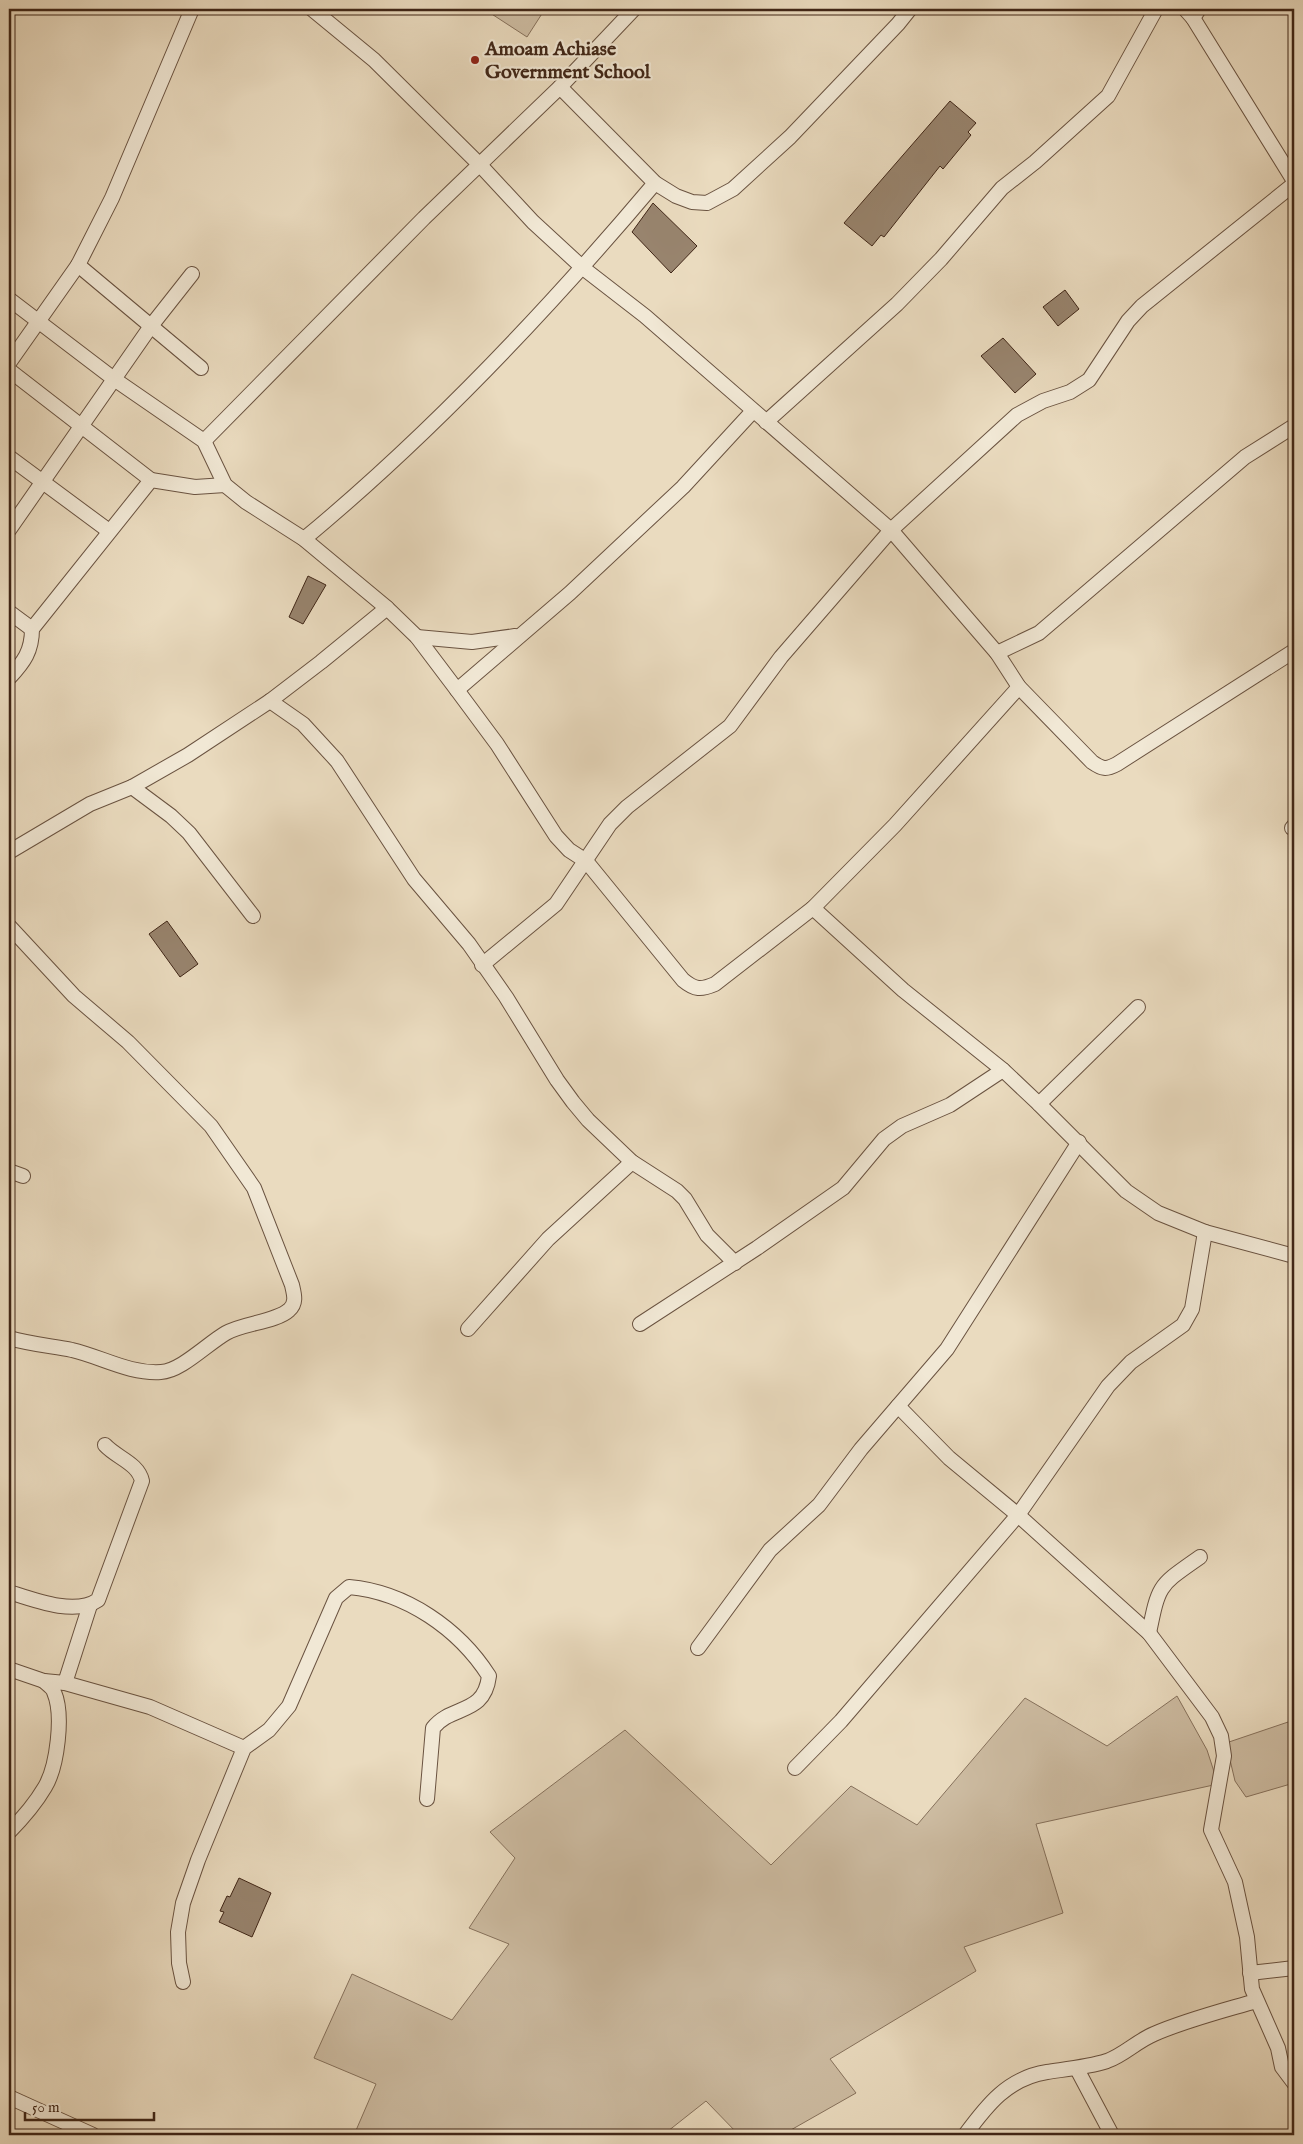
<svg xmlns="http://www.w3.org/2000/svg" width="1303" height="2144" font-family="'IM FELL English',serif">
<style>
.green{fill:#cdbca2;stroke:#86715c}
.building{fill:#98846e;stroke:#402617}
.lines{fill:none;stroke-linecap:round;stroke-linejoin:round}
.minor-casing{stroke:#6a5341;stroke-width:16}
.minor{stroke:#f1e8d5;stroke-width:14}
.poi-dot{fill:#8f2418;stroke:#f1e8d5;stroke-width:2}
.labels{text-anchor:middle;stroke-width:4.5;stroke-linejoin:round;paint-order:stroke}
.poi-label{font-size:20px;font-weight:bold;fill:#402617;stroke:#f1e8d5;text-anchor:start}
</style>
<rect width="100%" height="100%" fill="#eadbbf"/>
<filter id="stains"><feTurbulence type="fractalNoise" baseFrequency=".004" numOctaves="4"/><feColorMatrix values="0 0 0 0 .2 0 0 0 0 .09 0 0 0 0 .02 0 0 0 .5 -.17"/></filter>
<radialGradient id="worn" r=".72"><stop offset=".6" stop-color="#630" stop-opacity="0"/><stop offset="1" stop-color="#630" stop-opacity=".3"/></radialGradient>
<!-- green -->
<g class="green">
<polygon points="484,9 545,9 527,37"/>
<polygon points="1177,1696 1207,1750 1218,1784 1036,1824 1063,1913 964,1947 976,1971 830,2059 856,2093 782,2135 739,2135 706,2101 663,2135 354,2135 376,2084 314,2058 352,1974 452,2020 509,1944 469,1928 515,1858 490,1832 625,1730 771,1865 851,1786 917,1825 1025,1698 1107,1746"/>
<polygon points="1294,1720 1294,1783 1246,1797 1235,1781 1226,1743"/>
</g>
<!-- building -->
<g class="building">
<polygon points="950,101 976,123 968,132 971,135 943,169 940,166 884,237 881,235 872,246 844,223"/>
<polygon points="653,203 697,246 671,273 632,232"/>
<polygon points="1065,290 1079,309 1058,326 1043,307"/>
<polygon points="1003,338 1036,374 1015,393 981,356"/>
<polygon points="308,576 326,585 303,624 289,617"/>
<polygon points="167,921 198,964 180,977 149,934"/>
<polygon points="239,1878 271,1893 252,1937 219,1922 224,1912 220,1911 227,1896 230,1897"/>
</g>
<g class="lines">
<!-- minor casing -->
<g class="minor-casing">
<g id="minor">
<path d="M312,9l62,51 107,106 52,56 50,46 62,48 246,214 106,123 22,34 73,75c10,7 14,8 25,2l177,-113"/>
<polyline points="1185,9 1193,18 1199,9"/>
<polyline points="1193,18 1294,181"/>
<polyline points="560,87 655,183 676,196 692,202 707,203 733,189 790,137 898,24 910,9"/>
<polyline points="78,265 201,368"/>
<path d="M9,299l105,80 90,62 21,44 21,17 58,37 83,69 30,29 40,53 40,54 59,92 13,14 17,11 97,119c12,10 18,10 32,4l98,-76 82,-83 124,-138"/>
<polyline points="9,363 78,265 112,198 192,9"/>
<polyline points="9,370 151,480"/>
<polyline points="766,422 897,304 941,259 1002,188 1035,162 1108,96 1156,9"/>
<polyline points="204,441 424,218 560,87 634,9"/>
<polyline points="9,457 109,531"/>
<polyline points="9,530 151,326 192,274"/>
<path d="M304,539c128,-106 243,-228 351,-356"/>
<polyline points="9,612 32,629"/>
<polyline points="417,637 472,642 515,636"/>
<polyline points="997,653 1039,633 1245,457 1294,426"/>
<path d="M9,678c15,-16 23,-27 23,-49l119,-149 44,7 30,-2"/>
<polyline points="457,690 570,593 683,487 753,411"/>
<polyline points="270,701 303,724 337,761 414,879 469,944 506,997 557,1080 573,1102 588,1120 632,1162 677,1191 685,1199 707,1235 735,1263"/>
<polyline points="132,787 171,816 189,833 253,916"/>
<polyline points="1292,828 1294,826"/>
<polyline points="9,852 90,804 132,787 188,755 270,701 321,662 387,608"/>
<polyline points="813,908 903,990 1003,1070 1039,1104 1126,1191 1158,1213 1205,1232 1294,1256"/>
<path d="M9,926l65,70 54,46 83,84 43,62 38,97c2,9 5,18 -3,25 -13,12 -46,13 -63,23 -19,11 -45,38 -65,39 -32,2 -59,-15 -89,-22 -21,-4 -42,-6 -63,-12"/>
<polyline points="482,965 556,904 610,824 627,807 730,726 781,657 891,530 1017,415 1043,401 1070,392 1089,380 1128,321 1142,306 1294,184"/>
<polyline points="1039,1104 1138,1007"/>
<polyline points="9,1171 23,1176"/>
<polyline points="640,1324 757,1248 843,1188 884,1139 902,1126 950,1105 1003,1070"/>
<polyline points="468,1329 548,1239 632,1162"/>
<polyline points="898,1406 949,1458 1018,1515 1149,1633 1212,1717 1221,1736 1224,1756 1211,1830 1235,1882 1247,1937 1252,1989 1278,2048 1282,2067 1294,2083"/>
<path d="M9,1592c25,8 66,24 89,8l44,-119c-4,-18 -25,-23 -37,-36"/>
<path d="M1149,1633c10,-50 10,-47 51,-76"/>
<polyline points="698,1648 770,1550 819,1505 861,1449 947,1349 1079,1142"/>
<polyline points="9,1669 44,1681 65,1683 150,1707 244,1748"/>
<polyline points="65,1683 90,1605"/>
<polyline points="795,1768 841,1721 1018,1515 1108,1386 1131,1362 1183,1325 1192,1309 1205,1232"/>
<path d="M9,1832c13,-13 26,-28 36,-45 12,-20 19,-72 9,-95 -1,-4 -7,-8 -10,-11"/>
<polyline points="1250,1973 1294,1968"/>
<path d="M183,1982l-4,-19 -1,-31 5,-29 15,-43 46,-112 25,-18 20,-24 47,-108 13,-11c57,5 110,42 140,89 -5,40 -37,28 -56,52l-6,71"/>
<polyline points="1077,2069 1112,2135"/>
<polyline points="9,2097 93,2135"/>
<path d="M965,2135c22,-30 43,-57 82,-63 20,-3 41,-5 60,-11 17,-6 30,-20 47,-27 32,-14 68,-23 102,-33"/>
</g>
</g>
<!-- minor -->
<use href="#minor" class="minor"/>
</g>
<!-- markers -->
<circle class="poi-dot" cx="475" cy="60" r="5"/>
<g class="labels">
<!-- poi labels -->
<g class="poi-label">
<text x="485" y="55">Amoam Achiase<tspan x="485" dy="23">Government School</tspan></text>
</g>
</g>
<!-- margin -->
<rect width="1303" height="2144" fill="none" stroke="#eadbbf" stroke-width="30"/>
<rect x="10" y="10" width="1283" height="2124" fill="none" stroke="#402617" stroke-width="2.5"/>
<rect x="15" y="15" width="1273" height="2114" fill="none" stroke="#402617"/>
<!-- scale -->
<path d="M25 2112v8h129v-8" fill="none" stroke="#402617" stroke-width="2.5"/>
<text x="32" y="2112" font-size="15" fill="#402617" stroke="#f1e8d5" stroke-width="4" paint-order="stroke">50 m</text>
<rect width="100%" height="100%" filter="url(#stains)"/>
<rect width="100%" height="100%" fill="url(#worn)"/>
</svg>
